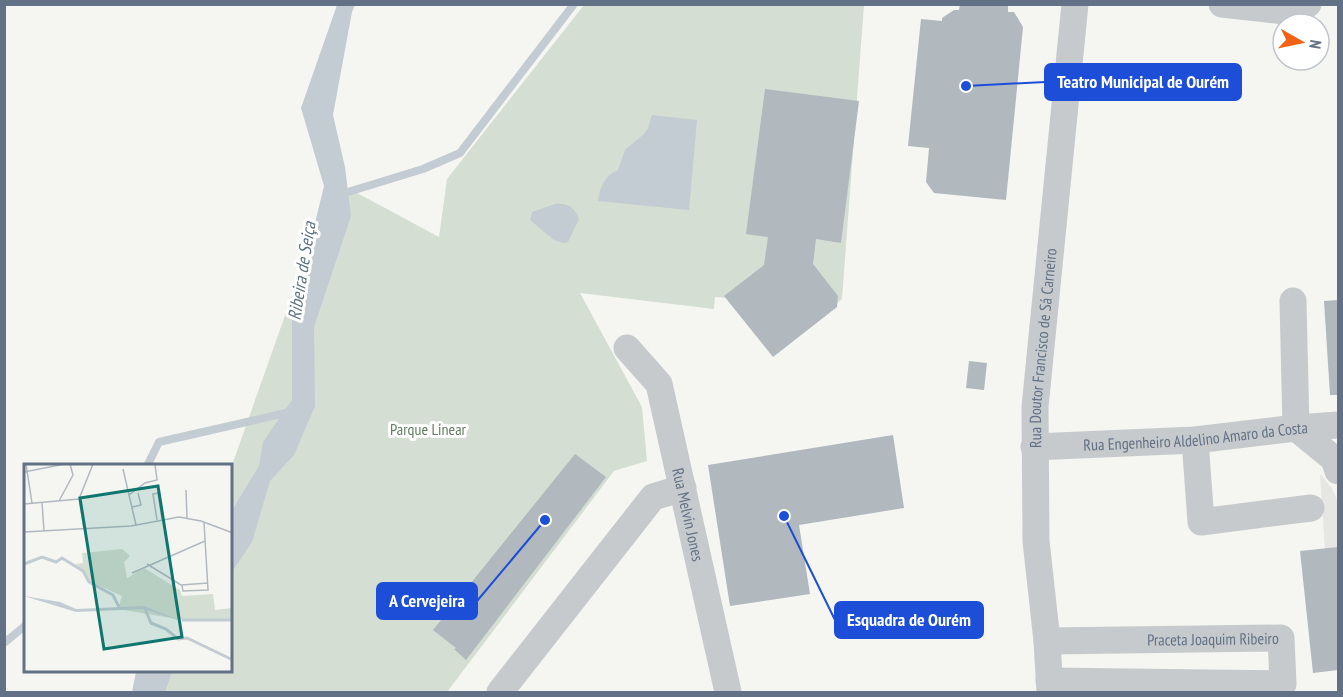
<svg xmlns="http://www.w3.org/2000/svg" width="1343" height="697" font-family="'PT Sans Narrow',sans-serif">
<style>
.built{fill:#e6e6e5}
.green{fill:#d5ded2}
.water{fill:#c2ccd2}
.lines{fill:none;stroke-linecap:round;stroke-linejoin:round}
.stream{stroke:#c2ccd2;stroke-width:8}
.building{fill:#b1b8be}
.minor{stroke:#c7cacd;stroke-width:27}
.labels{text-anchor:middle;stroke-width:6;stroke-linejoin:round;paint-order:stroke}
.street-label{font-size:16px;fill:#627185;stroke:#fff}
.park-label{font-size:16px;fill:#637c61;stroke:#fff}
.water-label{font-size:18px;font-style:italic;fill:#5d7483;stroke:#fff}
.inset-river{fill:none;stroke:#c2ccd2;stroke-width:3}
.inset-road{fill:none;stroke:#b1b9c0;stroke-width:1.5}
.view{fill:#0f766e;fill-opacity:0.15;stroke:#0f766e;stroke-width:3}
.inset-edge{fill:none;stroke:#627185;stroke-width:3}
.leader{fill:none;stroke:#1d4ed8;stroke-width:2}
.callout-dot{fill:#1d4ed8;stroke:#fff;stroke-width:2}
.callout{fill:#1d4ed8;stroke:#1d4ed8;stroke-width:2}
.callout-label{font-size:18px;text-anchor:middle;font-weight:bold;fill:#fff}
</style>
<rect width="100%" height="100%" fill="#f5f6f1"/>
<!-- built -->
<polygon class="built" points="1320,474 1331,487 1338,501 1338,582 1327,583"/>
<!-- green -->
<polygon class="green" points="584,5 864,5 842,299 777,354 729,298 715,297 714,309 580,293 642,407 647,461 614,471 447,692 154,692 159,672 231,672 231,468 333,180 439,237 447,179"/>
<!-- water -->
<g class="water">
<polygon points="337,5 355,5 352,12 333,115 345,167 351,216 314,327 315,406 294,455 270,481 252,542 231,573 231,512 259,466 263,442 292,400 292,317 324,186 301,108"/>
<path d="M652,115l45,5 -8,90 -91,-9c2,-14 6,-25 20,-31l7,-20 19,-16 4,-6z"/>
<path d="M555,204c13,-1 19,3 24,15l-11,23 -5,1 -9,-3 -24,-20 2,-8z"/>
<polygon points="136,672 172,672 165,692 132,692"/>
</g>
<g class="lines">
<!-- stream -->
<g class="stream">
<polyline points="338,195 423,169 460,153 574,4"/>
<polyline points="147,466 159,442 290,412"/>
<polyline points="4,643 26,625"/>
</g>
</g>
<!-- building -->
<g class="building">
<polygon points="960,4 1008,4 1008,12 1014,12 1023,27 1006,200 934,193 926,182 929,148 908,146 921,19 942,21 942,18 954,10 959,10"/>
<polygon points="765,89 859,101 841,243 816,239 813,264 838,296 837,307 773,357 724,296 764,265 768,237 746,234"/>
<polygon points="1338,300 1338,395 1330,395 1324,301"/>
<polygon points="969,361 987,363 984,390 966,388"/>
<polygon points="893,435 904,508 799,525 810,594 730,606 708,465"/>
<polygon points="575,454 606,477 466,660 454,649 456,648 433,630"/>
<polygon points="1338,547 1338,670 1313,673 1300,551"/>
</g>
<g class="lines">
<!-- minor -->
<g class="minor">
<polyline points="1222,4 1294,12 1308,4"/>
<polyline points="1293,301 1296,428"/>
<path id="s1" d="M627,348l32,36 69,308"/>
<polyline points="1296,428 1334,459 1338,471"/>
<polyline points="1195,440 1201,522 1311,508"/>
<path id="s2" d="M1034,447l161,-7 101,-12 42,-3"/>
<path id="s3" d="M1047,641l234,-3 2,46 -234,-3"/>
<polyline points="500,692 653,497 683,488"/>
<path id="s4" d="M1050,692l-3,-51 -11,-100 -1,-134 40,-403"/>
</g>
</g>
<g class="labels">
<!-- street labels -->
<g class="street-label">
<text dy="6" stroke="none"><textPath href="#s4" startOffset="345">Rua Doutor Francisco de Sá Carneiro</textPath></text>
<text dy="6" stroke="none"><textPath href="#s2" startOffset="162">Rua Engenheiro Aldelino Amaro da Costa</textPath></text>
<text dy="6" stroke="none"><textPath href="#s1" startOffset="182">Rua Melvin Jones</textPath></text>
<text dy="6" stroke="none"><textPath href="#s3" startOffset="166">Praceta Joaquim Ribeiro</textPath></text>
</g>
<!-- park labels -->
<g class="park-label">
<text x="428" y="435">Parque Linear</text>
</g>
<!-- water labels -->
<g class="water-label">
<text transform="translate(302 271) rotate(-81)" y="6">Ribeira de Seiça</text>
</g>
</g>
<!-- overview -->
<g transform="translate(24 464)">
<rect width="208" height="208" fill="#f5f6f1"/>
<path d="M98,85l8,7 -6,6 3,16 17,-10 36,22 2,6 31,-2 2,16 17,-2v12l-55,-1 -59,-10 4,-13 -31,-14 -15,-18 7,-1 -1,-10z" fill="#d5ded2"/>
<path d="M0,132l36,6 16,7 68,-3 40,16 -40,-13 -68,3z" fill="#c2ccd2"/>
<path class="inset-river" d="M0,100l18,-7 14,5 6,-4 21,13 6,11 24,13 6,12M121,145l6,14 15,6 12,10 9,-1 46,22M158,156h51"/>
<path class="inset-road" d="M2,0l6,39M99,5l13,56M0,8l41,-8M162,26l1,28M105,31l16,-12 12,-3 -2,-16M55,35l5,30M35,37l14,-26 -3,-11M18,38l2,29M0,40l55,-5 14,-35M108,43l9,-2 -3,-12M133,56l-4,-26 5,-1 4,26M0,68l107,-6 48,-9 22,4 32,12M123,100l34,21 27,-2M108,109l73,-32M158,121l1,6 25,-1 -4,-68"/>
<path class="view" d="M134,22l24,151 -78,12 -24,-151z"/>
<rect width="208" height="208" class="inset-edge"/>
</g>
<!-- callouts -->
<path class="leader" d="M966 86L1045 82M545 520L477 601M784 516L835 620"/>
<g class="callout-dot">
<circle cx="966" cy="86" r="6"/>
<circle cx="545" cy="520" r="6"/>
<circle cx="784" cy="516" r="6"/>
</g>
<g class="callout">
<rect x="1045" y="64" width="196" height="36" rx="6"/>
<rect x="377" y="583" width="100" height="36" rx="6"/>
<rect x="835" y="602" width="148" height="36" rx="6"/>
</g>
<g class="callout-label">
<text x="1143" y="88">Teatro Municipal de Ourém</text>
<text x="427" y="607">A Cervejeira</text>
<text x="909" y="626">Esquadra de Ourém</text>
</g>
<!-- border -->
<rect width="1343" height="697" fill="none" stroke="#627185" stroke-width="12"/>
<!-- north arrow -->
<g transform="translate(1301 42) rotate(99)"><circle r="28" fill="#ffffff" stroke="#c0c6ce" stroke-width="1.5"/>
<path d="M0-4.5L10 22L0 15L-10 22Z" fill="#f26214"/>
<text y="-9" font-size="16" font-weight="bold" text-anchor="middle" fill="#627185">N</text>
</g>
</svg>
